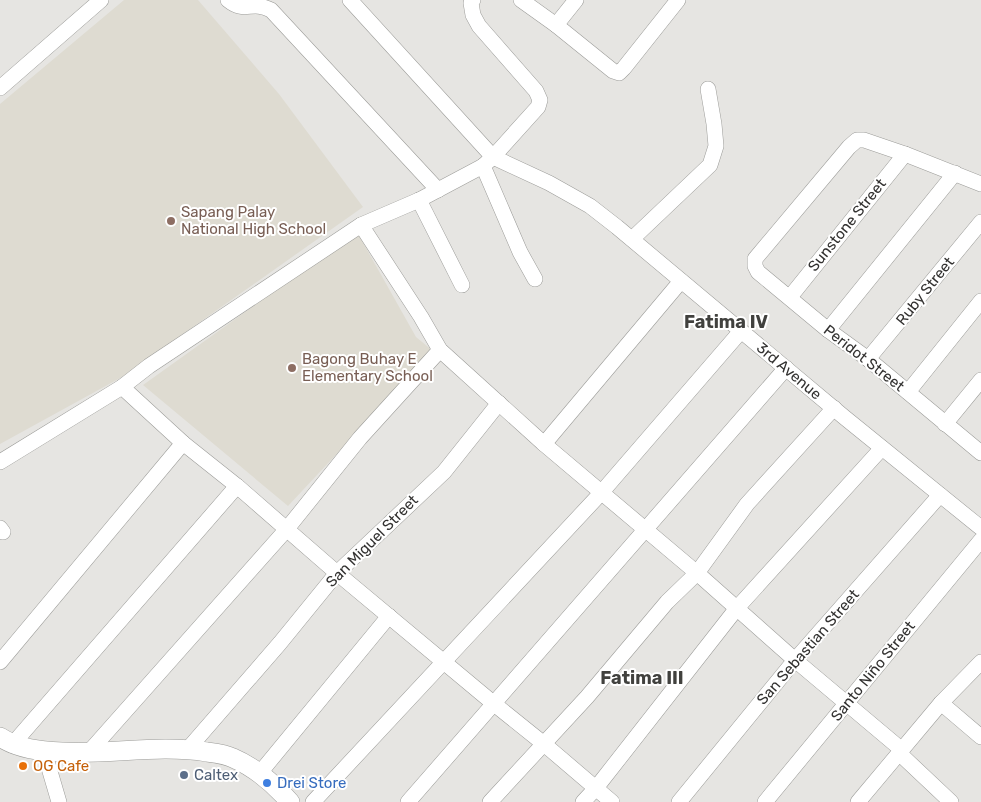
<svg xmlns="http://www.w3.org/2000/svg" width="981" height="802" font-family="Rubik,sans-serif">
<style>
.built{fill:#dedbd1}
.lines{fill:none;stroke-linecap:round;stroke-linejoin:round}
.minor-casing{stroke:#9c9c99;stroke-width:16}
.major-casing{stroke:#9c9c99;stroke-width:20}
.minor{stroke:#fff;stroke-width:15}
.major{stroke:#fff;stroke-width:19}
.education-dot{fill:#8d6e63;stroke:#fff;stroke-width:2}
.food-dot{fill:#e8710a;stroke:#fff;stroke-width:2}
.service-dot{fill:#5c6f8a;stroke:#fff;stroke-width:2}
.shop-dot{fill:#3f7fe0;stroke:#fff;stroke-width:2}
.labels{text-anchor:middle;stroke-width:4;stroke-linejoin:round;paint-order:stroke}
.education-label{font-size:15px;fill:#785e54;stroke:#fff;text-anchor:start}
.street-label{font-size:15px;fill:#333231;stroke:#fff}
.food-label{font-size:15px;fill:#c56008;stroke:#fff;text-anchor:start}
.service-label{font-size:15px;fill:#4e5e75;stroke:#fff;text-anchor:start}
.shop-label{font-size:15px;fill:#366cbe;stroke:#fff;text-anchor:start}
.quarter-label{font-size:18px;font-weight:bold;fill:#41413e;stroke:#fff}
</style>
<rect width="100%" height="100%" fill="#e6e5e2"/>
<!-- built -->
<g class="built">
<polygon points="124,0 198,0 279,94 363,207 122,377 0,444 0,104"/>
<polygon points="357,232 416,337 433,351 288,506 143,385"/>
</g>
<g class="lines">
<!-- minor casing -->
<g class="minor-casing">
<g id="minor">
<path d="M228,0c17,14 23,0 43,10l167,180"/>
<polyline points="350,0 493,157 549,183 590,206 617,227 844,417 981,528"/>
<polyline points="521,0 556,25 613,71 619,73 624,68 678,0"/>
<polyline points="556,25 576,0"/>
<polyline points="0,88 101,0"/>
<polyline points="483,166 520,252 535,279"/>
<polyline points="981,184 905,154 864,140 857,140 849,147 755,259 755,266 758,272 828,330 868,359 981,453"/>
<polyline points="419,200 462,285"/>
<polyline points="361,225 421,317 440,350 544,444 697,573 795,660 902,750"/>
<polyline points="632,239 710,165 716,146 714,124 708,89"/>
<polyline points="790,297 905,154"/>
<polyline points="828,330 955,173"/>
<polyline points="868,359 981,222"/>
<polyline points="122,387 183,443 237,486 337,573 493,703 544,744 612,802"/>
<polyline points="908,392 981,301"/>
<polyline points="945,424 981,380"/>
<polyline points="544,444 681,281"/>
<polyline points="0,462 122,387 149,366 361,225 419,200 483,166 493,157 538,107 540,100 536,91 479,26 473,15 471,3 473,0"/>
<polyline points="0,528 3,532"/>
<polyline points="0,662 183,443"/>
<polyline points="941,703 981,737"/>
<polyline points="12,745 237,486"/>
<polyline points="188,749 280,643 337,573 444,472 499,403"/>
<polyline points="44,751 59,802"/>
<polyline points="89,752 286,530 360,438 440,350"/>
<polyline points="899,753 951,802"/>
<polyline points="259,774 389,616"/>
<polyline points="313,802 601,493 741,331"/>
<polyline points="408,802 786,368"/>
<polyline points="490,802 587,697 667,602 697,573 747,504 834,408"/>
<polyline points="583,802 596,788 737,608 882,448"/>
<polyline points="679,802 795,660 940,495"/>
<polyline points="765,802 981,540"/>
<polyline points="858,802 941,703 981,662"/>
</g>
</g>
<!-- major casing -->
<g class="major-casing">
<path id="major" d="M0,737c18,12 40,14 62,15 48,3 96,-8 145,0 8,1 18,2 26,6 21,9 42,27 57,44"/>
</g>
<!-- minor -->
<use href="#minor" class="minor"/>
<!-- major -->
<use href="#major" class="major"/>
</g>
<!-- markers -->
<g class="education-dot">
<circle cx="171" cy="221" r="5"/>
<circle cx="292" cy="368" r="5"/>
</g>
<circle class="food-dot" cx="23" cy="766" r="5"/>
<circle class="service-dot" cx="184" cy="775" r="5"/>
<circle class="shop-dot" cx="267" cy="783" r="5"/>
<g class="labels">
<!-- education labels -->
<g class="education-label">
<text x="181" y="217">Sapang Palay<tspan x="181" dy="17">National High School</tspan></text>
<text x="302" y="364">Bagong Buhay E<tspan x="302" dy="17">Elementary School</tspan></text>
</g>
<!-- street labels -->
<g class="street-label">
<text transform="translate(847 225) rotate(-51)" y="5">Sunstone Street</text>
<text transform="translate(925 291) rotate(-51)" y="5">Ruby Street</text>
<text transform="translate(864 358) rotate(38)" y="5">Peridot Street</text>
<text transform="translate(789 371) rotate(40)" y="5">3rd Avenue</text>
<text transform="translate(372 541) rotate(-45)" y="5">San Miguel Street</text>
<text transform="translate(808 647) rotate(-49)" y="5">San Sebastian Street</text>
<text transform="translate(873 671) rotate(-51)" y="5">Santo Niño Street</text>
</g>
<!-- food labels -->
<g class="food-label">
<text x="33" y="771">OG Cafe</text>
</g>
<!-- service labels -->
<g class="service-label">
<text x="194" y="780">Caltex</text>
</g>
<!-- shop labels -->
<g class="shop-label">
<text x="277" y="788">Drei Store</text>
</g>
<!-- quarter labels -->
<g class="quarter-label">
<text x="726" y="328">Fatima IV</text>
<text x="642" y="684">Fatima III</text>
</g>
</g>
</svg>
